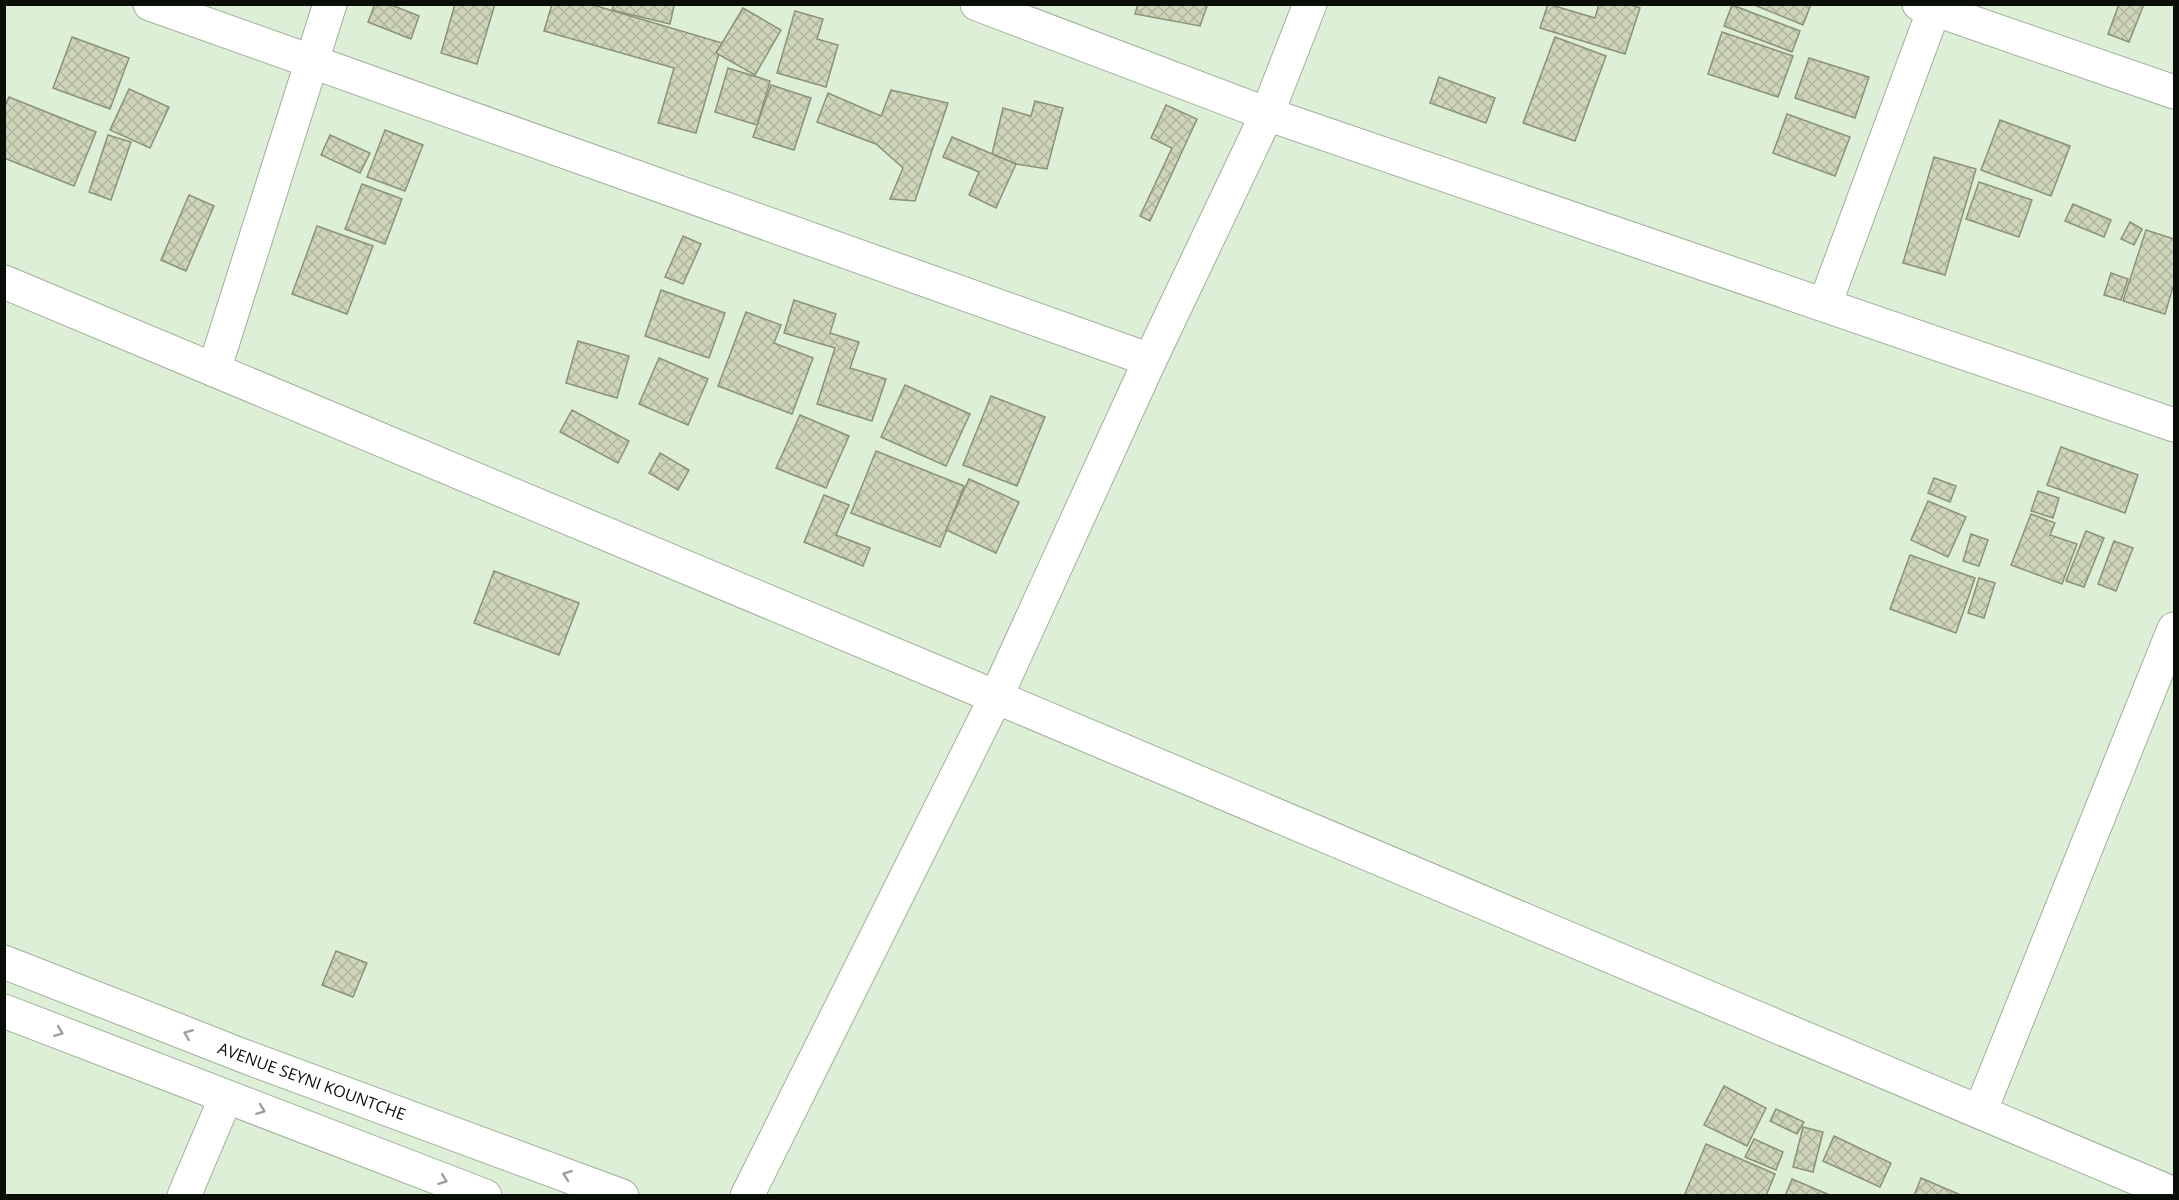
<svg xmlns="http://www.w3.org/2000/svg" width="2179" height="1200" font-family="'Open Sans',sans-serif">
  <defs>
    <pattern id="building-cross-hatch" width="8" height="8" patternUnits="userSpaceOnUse" patternTransform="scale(1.5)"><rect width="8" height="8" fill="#cfd5b9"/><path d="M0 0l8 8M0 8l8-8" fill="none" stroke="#b0b69e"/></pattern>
  </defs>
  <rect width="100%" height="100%" fill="#ddf0d7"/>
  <g fill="url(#building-cross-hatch)" stroke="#8c9278" stroke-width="1.5">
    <path d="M375,4H389L419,16L411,39L368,22Z"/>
    <path d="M455,4H495L477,64L441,53Z"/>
    <path d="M552,4H590L722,43L696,133L658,123L674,68L544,31Z"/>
    <path d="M614,4H668L674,6L670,24L612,10Z"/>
    <path d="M1138,4H1204L1207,6L1200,26L1135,14Z"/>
    <path d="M1548,4L1595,18L1599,4H1628L1640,8L1625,54L1540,28Z"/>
    <path d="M1752,4H1811L1803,25Z"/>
    <path d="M2119,4H2144L2129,42L2108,34Z"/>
    <path d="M1732,5L1800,31L1792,52L1724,26Z"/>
    <path d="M743,8L781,30L755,75L716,53Z"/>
    <path d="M795,11L823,19L817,39L838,45L826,87L777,73Z"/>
    <path d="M1722,32L1793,56L1778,97L1708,74Z"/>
    <path d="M72,37L129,58L110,109L53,88Z"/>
    <path d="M1555,37L1606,56L1575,141L1523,123Z"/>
    <path d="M1809,58L1869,77L1855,118L1795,98Z"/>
    <path d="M728,68L770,81L757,125L715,112Z"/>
    <path d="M1439,77L1495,98L1486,123L1430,103Z"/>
    <path d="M771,85L811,98L794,150L753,137Z"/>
    <path d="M129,89L169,107L150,148L110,130Z"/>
    <path d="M891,90L948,103L915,201L890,199L903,168L876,144L817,122L828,93L881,116Z"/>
    <path d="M9,97L96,132L74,186L4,158V108Z"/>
    <path d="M1035,101L1063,108L1047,169L1016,164L992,154L1003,108L1031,116Z"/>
    <path d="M1166,105L1197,119L1150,221L1140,216L1172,148L1151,138Z"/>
    <path d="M1787,114L1850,137L1835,176L1773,153Z"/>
    <path d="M2000,120L2070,146L2051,196L1981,170Z"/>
    <path d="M385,130L423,145L405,191L367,177Z"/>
    <path d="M108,135L131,142L111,200L89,192Z"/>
    <path d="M330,135L370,153L360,173L321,155Z"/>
    <path d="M952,137L1016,164L996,208L969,195L979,172L943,157Z"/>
    <path d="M1934,157L1976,169L1945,275L1903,263Z"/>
    <path d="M1979,182L2032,200L2019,237L1966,219Z"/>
    <path d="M362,184L402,199L385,244L345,229Z"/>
    <path d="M189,195L214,206L186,271L161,260Z"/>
    <path d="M2073,204L2111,220L2104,237L2065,221Z"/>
    <path d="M2130,222L2142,229L2134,245L2121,239Z"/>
    <path d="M317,226L373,246L347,314L292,294Z"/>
    <path d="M2146,230L2174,239V284L2165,314L2123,301Z"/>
    <path d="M683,236L701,244L683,284L665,277Z"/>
    <path d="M2111,273L2128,279L2121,300L2104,295Z"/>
    <path d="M661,290L725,313L709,358L645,336Z"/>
    <path d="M794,300L836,314L830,333L859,342L850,368L886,379L872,421L817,404L835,348L784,333Z"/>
    <path d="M746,312L781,325L774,343L813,358L792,414L718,386Z"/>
    <path d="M578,341L629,356L617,398L566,383Z"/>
    <path d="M659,358L708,379L688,425L639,404Z"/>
    <path d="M905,385L970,414L946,466L881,437Z"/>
    <path d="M991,396L1045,417L1017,486L963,465Z"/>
    <path d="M572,410L629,441L618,463L560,432Z"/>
    <path d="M800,415L849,436L826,488L776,468Z"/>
    <path d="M2061,447L2138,475L2125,513L2047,485Z"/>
    <path d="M876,451L964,486L940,547L851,513Z"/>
    <path d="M660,453L689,470L678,490L649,473Z"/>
    <path d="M1934,478L1956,486L1950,502L1928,493Z"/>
    <path d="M969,479L1019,502L996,553L946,530Z"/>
    <path d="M2038,491L2059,498L2053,518L2031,511Z"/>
    <path d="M824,495L849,505L836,535L870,548L863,566L804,542Z"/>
    <path d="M1928,501L1966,517L1948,557L1911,540Z"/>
    <path d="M2031,514L2055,523L2050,535L2077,544L2062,584L2011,565Z"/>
    <path d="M2086,531L2104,538L2084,587L2066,581Z"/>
    <path d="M1971,534L1988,540L1979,566L1963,561Z"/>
    <path d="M2114,541L2133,548L2116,591L2098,584Z"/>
    <path d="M1910,555L1975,578L1956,633L1890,609Z"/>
    <path d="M494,571L579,603L559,655L474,623Z"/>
    <path d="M1979,578L1995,583L1984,618L1968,613Z"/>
    <path d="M336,951L367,963L353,997L322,985Z"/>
    <path d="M1724,1086L1766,1108L1747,1146L1704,1125Z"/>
    <path d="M1776,1109L1804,1122L1797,1134L1770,1121Z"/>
    <path d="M1803,1127L1823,1132L1813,1172L1793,1167Z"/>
    <path d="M1834,1136L1891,1163L1880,1187L1823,1161Z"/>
    <path d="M1754,1139L1783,1152L1776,1170L1745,1157Z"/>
    <path d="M1706,1144L1775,1174L1766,1196H1684Z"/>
    <path d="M1921,1178L1963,1196H1914Z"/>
    <path d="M1792,1179L1832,1196H1785Z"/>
  </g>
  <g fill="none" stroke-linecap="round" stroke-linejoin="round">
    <defs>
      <g id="street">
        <path d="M150,4L1150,360"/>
        <path d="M977,4L1267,114L2174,425"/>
        <path d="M1919,4L2174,92"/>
        <path d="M4,282L996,697L2174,1194"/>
        <path d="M1825,304L1936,4"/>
        <path d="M214,370L330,4"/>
        <path d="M1980,1112L2174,629"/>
        <path d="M184,1196L226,1097"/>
        <path d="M747,1196L996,697L1150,360L1267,114L1310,4"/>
      </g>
      <g id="highway">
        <path d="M4,962L241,1055L622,1196"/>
        <path d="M4,1011L485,1196"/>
      </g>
    </defs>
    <use href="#street" stroke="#9fb099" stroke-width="35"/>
    <use href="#highway" stroke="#9fb099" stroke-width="35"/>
    <use href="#street" stroke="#fff" stroke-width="33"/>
    <use href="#highway" stroke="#fff" stroke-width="33"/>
  </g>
  <defs><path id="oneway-chevron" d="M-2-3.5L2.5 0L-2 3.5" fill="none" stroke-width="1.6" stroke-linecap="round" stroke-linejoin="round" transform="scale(1.5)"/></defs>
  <g stroke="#9d9f9c">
    <use href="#oneway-chevron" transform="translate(59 1032) rotate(21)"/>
    <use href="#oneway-chevron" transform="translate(188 1034) rotate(-158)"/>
    <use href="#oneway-chevron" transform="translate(261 1110) rotate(21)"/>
    <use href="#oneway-chevron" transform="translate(567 1175) rotate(-160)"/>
    <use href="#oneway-chevron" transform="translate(443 1180) rotate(21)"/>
  </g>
  <g text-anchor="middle" stroke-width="4.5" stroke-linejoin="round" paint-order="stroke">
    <g font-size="16" fill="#090f07" stroke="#fff">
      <text transform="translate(312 1081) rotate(20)" y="6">AVENUE SEYNI KOUNTCHE</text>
    </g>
  </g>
  <rect width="2179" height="1200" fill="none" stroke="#090f07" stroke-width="12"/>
</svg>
